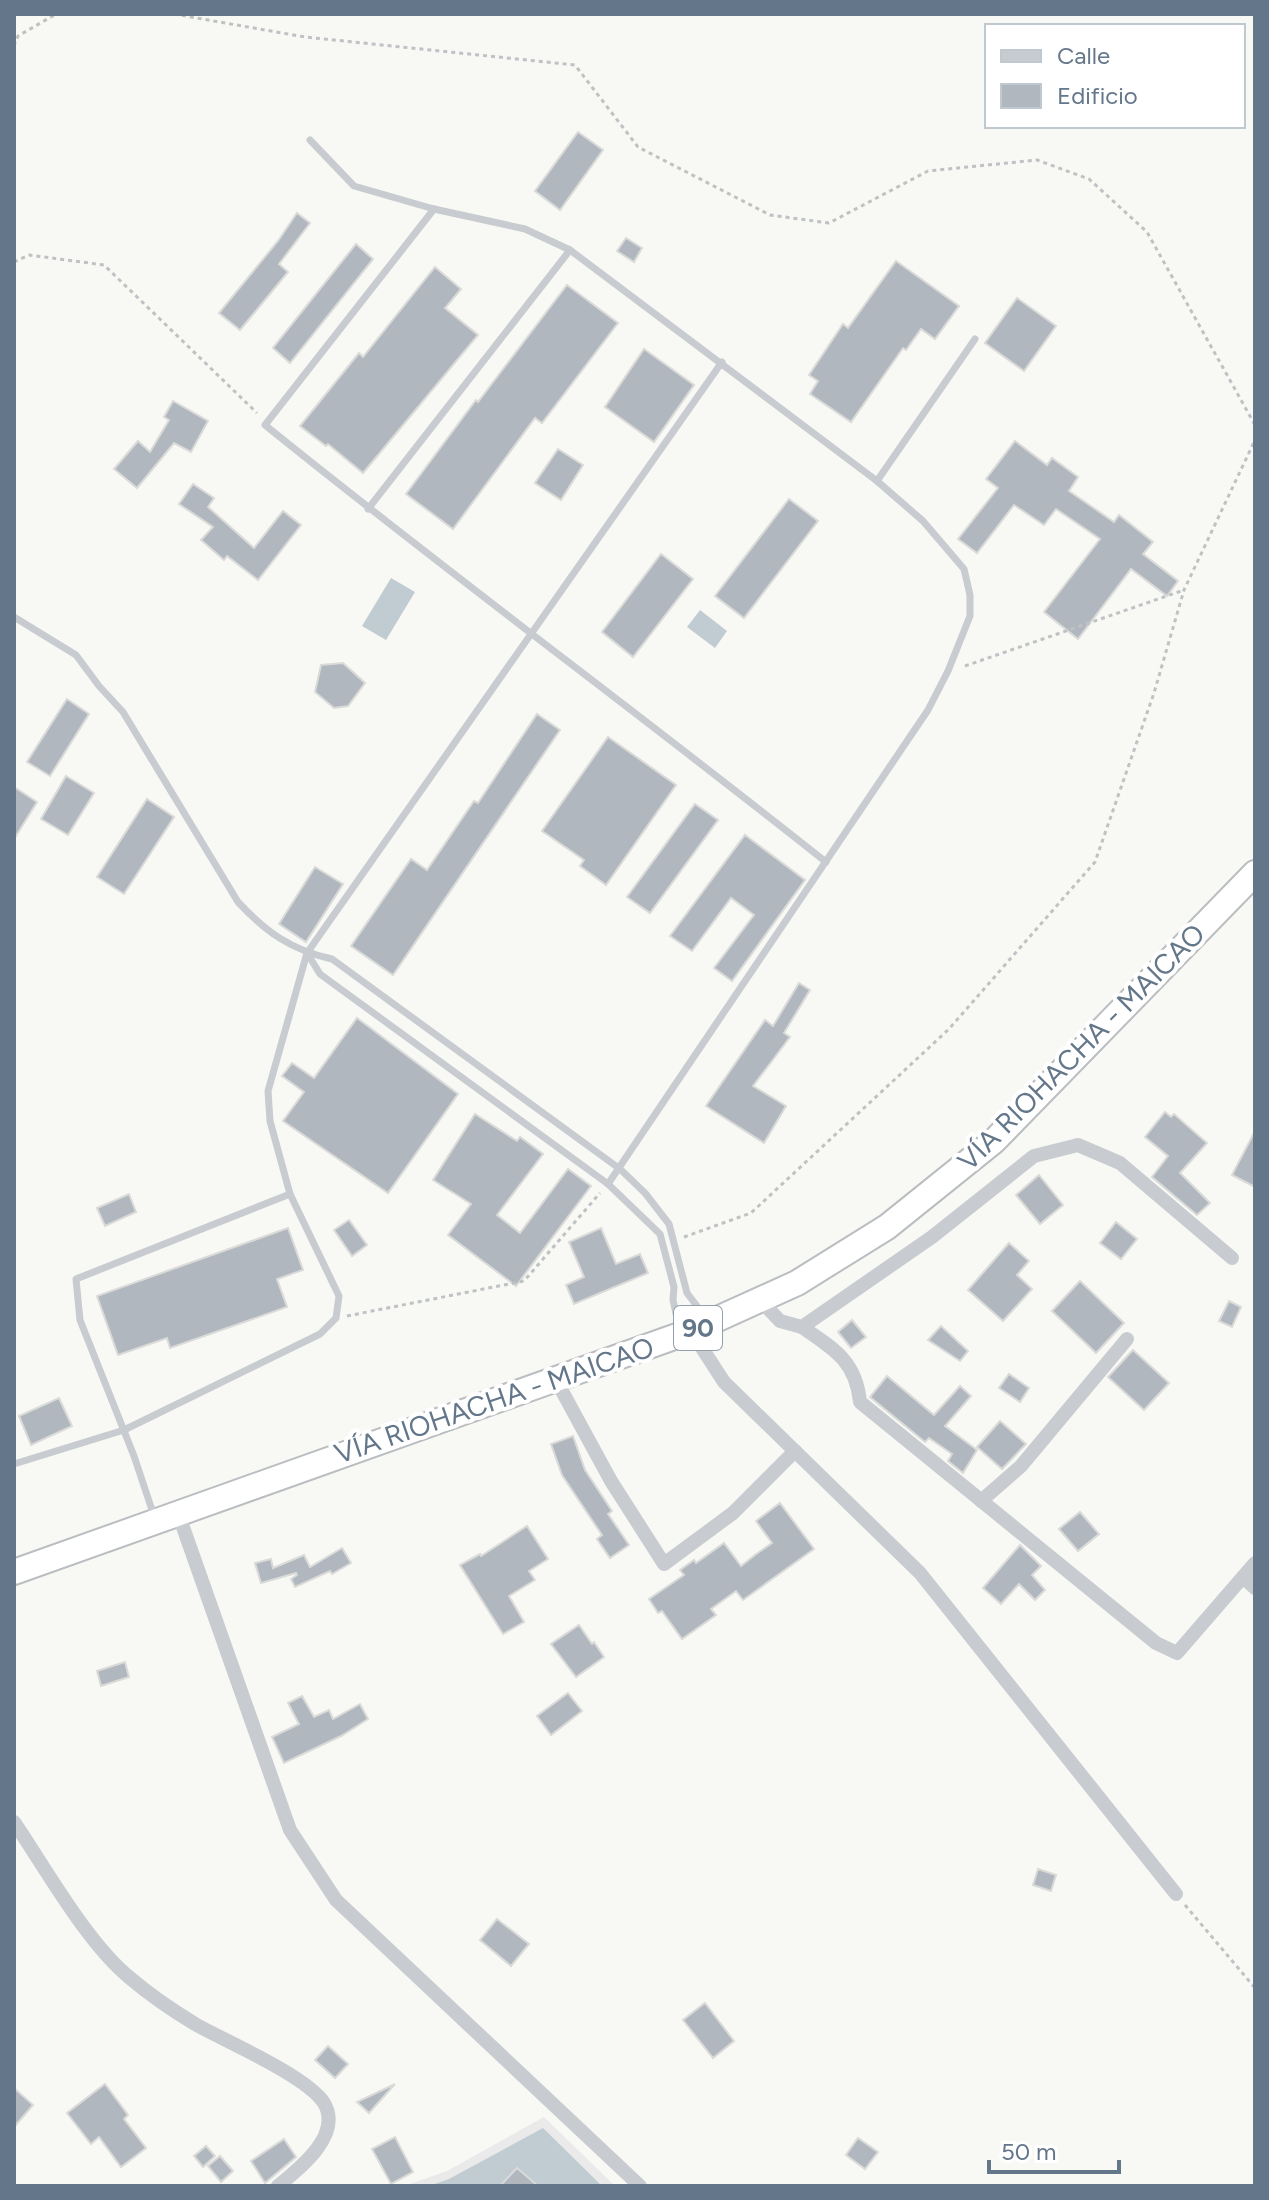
<svg xmlns="http://www.w3.org/2000/svg" width="1269" height="2200" font-family="Figtree,sans-serif">
  <rect width="100%" height="100%" fill="#f8f9f5"/>
  <path fill="#e9eae9" d="M544,2117L615,2186H404L447,2171Z"/>
  <g fill="#c1ccd2">
    <path d="M391,578L415,592L386,640L362,626Z"/>
    <path d="M700,610L727,631L715,648L687,627Z"/>
    <path d="M543,2128L602,2186H429L449,2179Z"/>
  </g>
  <g fill="#b0b7bf" stroke="#dadad8" stroke-width="2">
    <path d="M578,132L603,150L560,210L535,191Z"/>
    <path d="M297,213L310,223L279,264L288,272L240,330L219,313L278,241Z"/>
    <path d="M626,238L642,248L634,262L617,251Z"/>
    <path d="M356,244L373,259L290,363L273,348Z"/>
    <path d="M896,261L959,306L935,339L921,329L906,350L903,348L851,422L810,394L818,381L809,375L843,324L848,328Z"/>
    <path d="M435,267L461,289L445,308L478,335L363,473L328,444L326,446L300,426L359,353L363,357Z"/>
    <path d="M567,285L618,323L542,423L535,418L453,529L406,494L476,400L478,402Z"/>
    <path d="M1017,298L1056,326L1024,371L985,343Z"/>
    <path d="M644,349L694,385L654,442L605,407Z"/>
    <path d="M173,401L208,421L191,452L174,443L137,488L114,469L138,441L150,452L169,420L164,417Z"/>
    <path d="M1015,441L1047,465L1052,458L1078,477L1069,491L1114,522L1119,515L1153,542L1143,554L1178,581L1167,596L1131,569L1078,639L1044,612L1100,539L1056,509L1044,525L1014,505L977,553L958,539L998,488L986,479Z"/>
    <path d="M558,449L583,465L561,500L535,483Z"/>
    <path d="M193,484L214,498L208,507L254,548L283,511L301,525L258,580L227,556L224,560L201,540L213,527L179,504Z"/>
    <path d="M789,499L818,521L744,618L715,596Z"/>
    <path d="M661,554L693,579L633,657L602,632Z"/>
    <path d="M343,663L365,683L348,706L334,708L315,692L321,665Z"/>
    <path d="M67,699L89,714L50,776L27,762Z"/>
    <path d="M537,714L560,730L393,975L351,946L411,859L427,870L474,801L478,803Z"/>
    <path d="M608,737L676,785L606,885L580,866L584,860L542,831Z"/>
    <path d="M66,776L94,793L68,835L41,819Z"/>
    <path d="M14,787L37,802L14,839Z"/>
    <path d="M147,799L174,817L124,894L97,877Z"/>
    <path d="M695,804L718,820L650,913L627,897Z"/>
    <path d="M745,835L805,880L732,981L714,968L754,915L731,898L692,951L670,936Z"/>
    <path d="M315,867L343,884L306,942L279,924Z"/>
    <path d="M799,983L810,990L784,1033L790,1037L753,1086L786,1106L764,1143L706,1106L765,1020L773,1026Z"/>
    <path d="M357,1018L458,1094L388,1193L283,1121L304,1092L282,1076L292,1063L314,1078Z"/>
    <path d="M1165,1112L1171,1117L1174,1114L1207,1143L1180,1173L1210,1203L1197,1215L1152,1177L1168,1156L1145,1137Z"/>
    <path d="M475,1114L517,1141L520,1137L543,1154L497,1215L520,1233L568,1169L591,1186L516,1286L448,1235L471,1204L433,1180Z"/>
    <path d="M1255,1131V1187L1232,1175Z"/>
    <path d="M1039,1175L1063,1205L1040,1224L1016,1195Z"/>
    <path d="M129,1194L136,1212L105,1226L97,1208Z"/>
    <path d="M349,1220L367,1245L352,1256L334,1230Z"/>
    <path d="M1116,1222L1137,1239L1121,1259L1100,1243Z"/>
    <path d="M288,1228L303,1270L277,1279L287,1307L170,1348L167,1338L118,1355L97,1296Z"/>
    <path d="M601,1228L616,1264L640,1254L648,1273L574,1304L566,1285L584,1277L569,1242Z"/>
    <path d="M1009,1243L1029,1261L1017,1275L1032,1289L1003,1321L968,1290Z"/>
    <path d="M1080,1281L1124,1323L1096,1353L1052,1311Z"/>
    <path d="M1229,1301L1241,1307L1232,1327L1219,1321Z"/>
    <path d="M852,1320L866,1337L851,1348L838,1332Z"/>
    <path d="M941,1326L968,1351L960,1361L928,1340Z"/>
    <path d="M1133,1350L1169,1383L1144,1410L1108,1377Z"/>
    <path d="M1009,1374L1029,1388L1020,1402L999,1388Z"/>
    <path d="M887,1376L934,1415L960,1386L971,1396L945,1426L977,1450L963,1473L948,1461L952,1454L929,1438L925,1442L870,1397Z"/>
    <path d="M59,1398L72,1426L31,1445L19,1416Z"/>
    <path d="M1000,1421L1026,1444L1002,1469L977,1447Z"/>
    <path d="M573,1436L585,1470L612,1511L608,1514L629,1545L610,1558L597,1539L602,1535L562,1475L551,1444Z"/>
    <path d="M780,1503L814,1549L743,1600L736,1591L711,1609L716,1615L682,1639L662,1611L658,1613L649,1599L684,1575L680,1570L694,1560L696,1563L724,1543L741,1566L755,1555L772,1543L756,1521Z"/>
    <path d="M1080,1512L1099,1534L1078,1551L1059,1529Z"/>
    <path d="M527,1526L548,1559L529,1571L535,1580L509,1596L524,1622L503,1634L460,1565L480,1554L481,1556Z"/>
    <path d="M1020,1545L1041,1566L1032,1575L1045,1590L1035,1600L1019,1584L1001,1604L983,1588Z"/>
    <path d="M342,1548L351,1563L332,1574L330,1571L295,1587L291,1579L297,1575L296,1573L261,1583L255,1563L271,1559L273,1568L304,1555L310,1567Z"/>
    <path d="M579,1625L592,1644L594,1642L604,1657L576,1677L551,1644Z"/>
    <path d="M125,1662L129,1677L101,1686L97,1671Z"/>
    <path d="M568,1693L582,1711L551,1735L537,1716Z"/>
    <path d="M302,1696L314,1717L329,1710L333,1719L360,1704L368,1719L341,1736L284,1763L272,1737L299,1724L288,1703Z"/>
    <path d="M1038,1869L1056,1875L1051,1891L1033,1885Z"/>
    <path d="M497,1919L529,1944L511,1966L480,1940Z"/>
    <path d="M705,2003L734,2041L713,2058L683,2020Z"/>
    <path d="M328,2046L348,2064L335,2078L315,2060Z"/>
    <path d="M105,2084L128,2115L124,2119L146,2148L121,2167L99,2137L91,2144L67,2113Z"/>
    <path d="M395,2084L369,2113L357,2102Z"/>
    <path d="M14,2088L33,2105L14,2127Z"/>
    <path d="M395,2137L413,2172L391,2184L372,2149Z"/>
    <path d="M858,2138L878,2152L865,2169L846,2155Z"/>
    <path d="M284,2139L296,2157L265,2183L251,2161Z"/>
    <path d="M206,2146L215,2156L203,2167L194,2156Z"/>
    <path d="M220,2156L233,2171L221,2182L208,2166Z"/>
    <path d="M517,2168L538,2186H500Z"/>
  </g>
  <g fill="none" stroke-linecap="round" stroke-linejoin="round">
    <defs>
      <path id="trunk" d="M14,1572L691,1331L797,1283L887,1227L994,1141L1255,873"/>
    </defs>
    <use href="#trunk" stroke="#babec1" stroke-width="28"/>
    <g stroke="#bfc2c4" stroke-width="3" stroke-dasharray="4 4" stroke-linecap="butt">
      <path d="M174,14L305,37L575,65L638,147L770,215L829,223L928,171L1037,160L1089,179L1147,232L1255,425"/>
      <path d="M14,46L18,36L56,14"/>
      <path d="M14,262L29,255L104,265L257,413"/>
      <path d="M965,666L1184,590"/>
      <path d="M684,1237L751,1213L949,1029L1095,862L1154,693L1184,590L1255,440"/>
      <path d="M347,1316L524,1281L600,1193"/>
      <path d="M1185,1905L1255,1988"/>
    </g>
    <g stroke="#c8ccd0" stroke-width="7">
      <path d="M310,140L354,186L434,209L525,229L570,250L877,481L923,521L964,569L970,595V616L948,671L928,710L608,1184"/>
      <path d="M434,209L265,425C449,574 640,714 826,862"/>
      <path d="M877,481L975,339"/>
      <path d="M368,509L570,250"/>
      <path d="M14,617L76,655L99,686L123,712L238,902C266,932 291,950 332,959L620,1169L645,1193L669,1224L687,1293L706,1318"/>
      <path d="M307,953L320,974L608,1184L660,1234L674,1287L673,1300L680,1332"/>
      <path d="M14,1464L124,1430L320,1334L336,1318L339,1296L290,1194L270,1121L268,1091L307,953L722,362"/>
      <path d="M155,1519L134,1456L80,1320L76,1279L290,1194"/>
    </g>
    <g stroke="#c8ccd0" stroke-width="14">
      <path d="M761,1301L780,1321L802,1327L932,1237L1034,1156L1078,1145L1120,1163L1232,1258"/>
      <path d="M802,1327C834,1349 856,1361 860,1402L1156,1643L1177,1653L1255,1563"/>
      <path d="M691,1331L724,1382L920,1573L1176,1894"/>
      <path d="M556,1380L611,1481L664,1564L733,1513L795,1451"/>
      <path d="M981,1501L1021,1466L1127,1339"/>
      <path d="M178,1513L290,1830L336,1900L640,2186"/>
      <path d="M1243,1577L1255,1588"/>
      <path d="M14,1822C46,1869 87,1943 130,1978C150,1995 172,2010 195,2024C225,2041 307,2076 324,2103C343,2135 299,2169 278,2186"/>
    </g>
    <use href="#trunk" stroke="#fff" stroke-width="24"/>
  </g>
  <g text-anchor="middle" stroke-width="8" stroke-linejoin="round" paint-order="stroke">
    <rect fill="#fff" stroke="#92a0ad" stroke-width="2" x="674" y="1306" width="48" height="44" rx="6"/>
    <g font-size="26" font-weight="bold" fill="#64778a">
      <text x="698" y="1337">90</text>
    </g>
    <g font-size="28" fill="#64778a" stroke="#fff">
      <text transform="translate(1081 1047) rotate(-45)" y="10">VÍA RIOHACHA - MAICAO</text>
      <text transform="translate(494 1400) rotate(-19)" y="10">VÍA RIOHACHA - MAICAO</text>
    </g>
  </g>
  <rect width="1269" height="2200" fill="none" stroke="#64778a" stroke-width="32"/>
  <rect x="985" y="24" width="260" height="104" fill="#ffffff" stroke="#c1c9d0" stroke-width="2"/>
  <rect x="1001" y="50" width="40" height="12" fill="#c8ccd0" stroke="#c1c9d0" stroke-width="2"/>
  <text x="1057" y="64" font-size="24" fill="#64778a">Calle</text>
  <rect x="1001" y="84" width="40" height="24" fill="#b0b7bf" stroke="#c1c9d0" stroke-width="2"/>
  <text x="1057" y="104" font-size="24" fill="#64778a">Edificio</text>
  <path d="M989 2160v12h130v-12" fill="none" stroke="#64778a" stroke-width="4"/>
  <text x="1001" y="2160" font-size="24" fill="#64778a" stroke="#ffffff" stroke-width="6" paint-order="stroke">50 m</text>
</svg>
